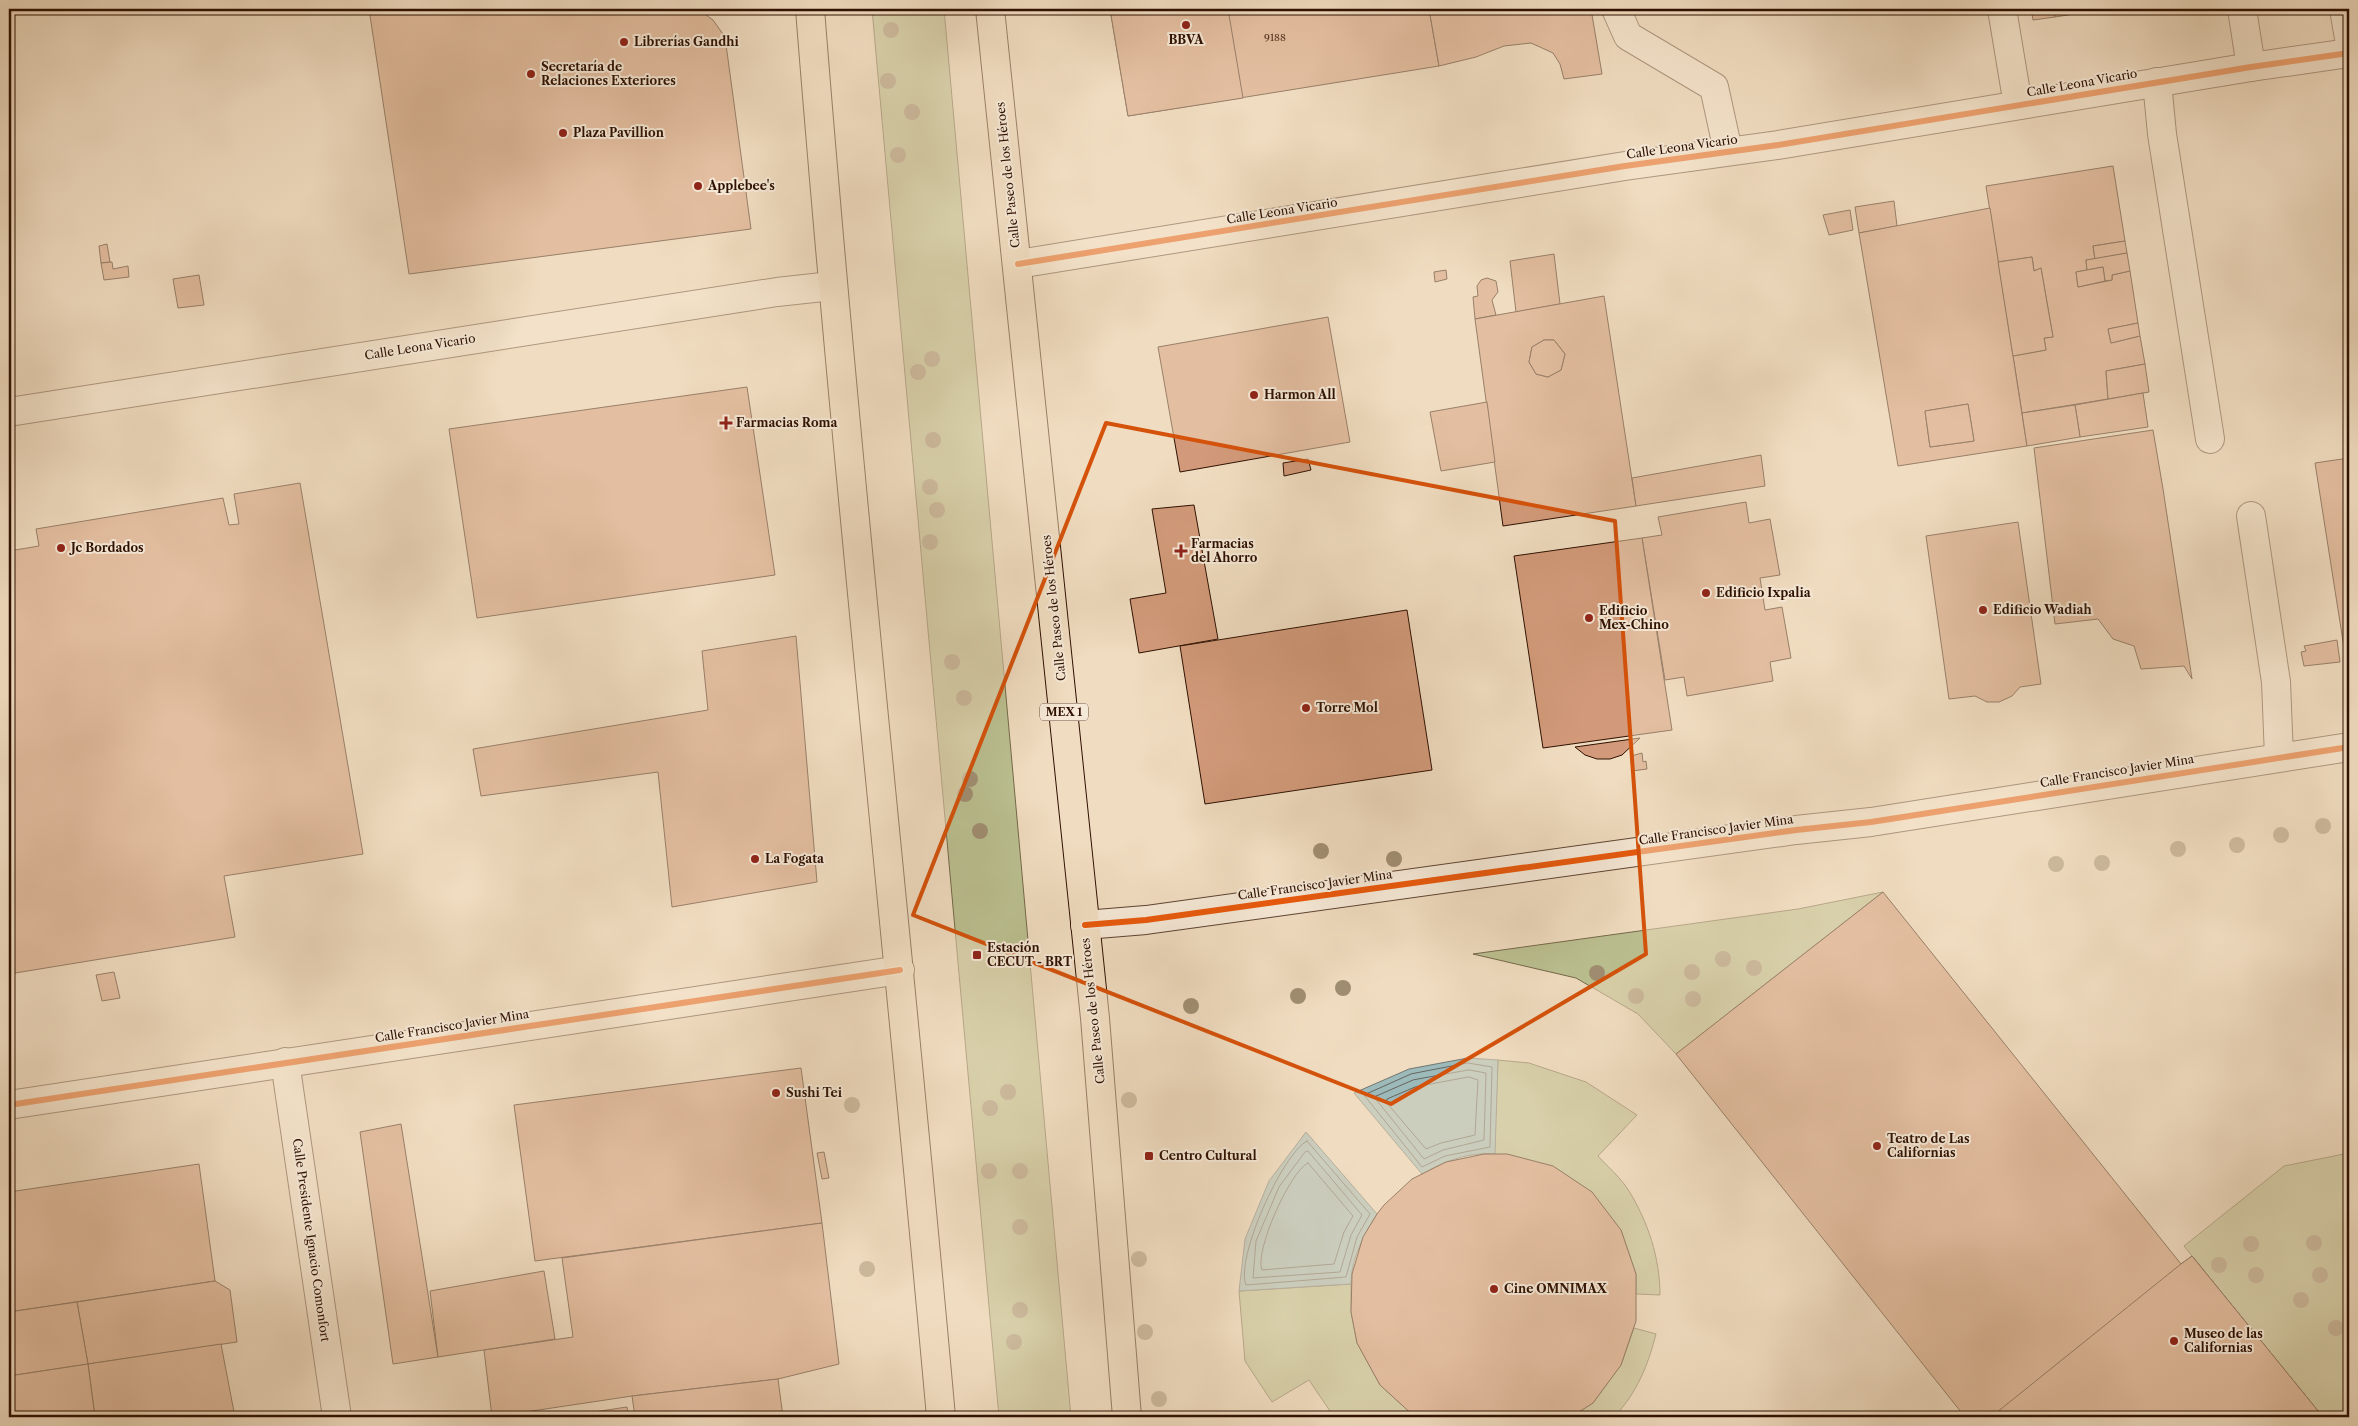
<svg xmlns="http://www.w3.org/2000/svg" width="2358" height="1426" font-family="'Libre Caslon Text',serif">
  <rect width="100%" height="100%" fill="#f0dcc0"/>
  <filter id="stains"><feTurbulence type="fractalNoise" baseFrequency=".004" numOctaves="4"/><feColorMatrix values="0 0 0 0 .2 0 0 0 0 .09 0 0 0 0 .02 0 0 0 .5 -.17"/></filter>
  <radialGradient id="worn" r=".72"><stop offset=".6" stop-color="#630" stop-opacity="0"/><stop offset="1" stop-color="#630" stop-opacity=".3"/></radialGradient>
  <g fill="#bbc091" stroke="#746849">
    <path d="M872,9H944L1071,1417H999Z"/>
    <path d="M1883,892L1676,1054L1638,1014L1576,978L1473,954L1798,909Z"/>
    <path d="M1498,1060L1529,1063L1586,1082L1637,1115L1598,1156C1608,1167 1621,1178 1629,1191C1648,1222 1660,1258 1660,1295L1636,1294V1274L1621,1230L1494,1154Z"/>
    <path d="M2349,1153V1417H2323L2184,1246L2284,1166Z"/>
    <path d="M1351,1284V1312L1357,1343L1380,1385L1415,1417H1334L1309,1380L1272,1402L1245,1361L1239,1291Z"/>
    <path d="M1634,1328L1656,1334C1648,1365 1637,1393 1614,1417H1571L1593,1403L1621,1365Z"/>
  </g>
  <g fill="#9dbaba" stroke="#717670">
    <path d="M1468,1058L1498,1060L1495,1154C1468,1152 1445,1161 1422,1174L1354,1093L1409,1069Z"/>
    <path d="M1306,1132L1377,1214C1364,1235 1351,1258 1351,1284L1239,1291L1245,1239L1269,1181Z"/>
  </g>
  <g fill="none" stroke-linecap="round" stroke-linejoin="round">
    <g stroke="#66655e" stroke-width="1">
      <path d="M1468,1063L1492,1067L1490,1147L1445,1156L1422,1167L1364,1095L1411,1074Z"/>
      <path d="M1469,1070L1486,1073L1484,1140L1443,1150L1424,1159L1374,1097L1413,1080Z"/>
      <path d="M1469,1077L1478,1080L1475,1135L1441,1143L1426,1149L1386,1102L1387,1099L1415,1087Z"/>
      <path d="M1307,1141L1370,1214L1357,1237L1346,1277L1246,1285C1235,1259 1282,1154 1307,1141Z"/>
      <path d="M1308,1151L1362,1215L1351,1235L1340,1272L1253,1278L1256,1241L1279,1187L1305,1152Z"/>
      <path d="M1308,1163L1353,1216L1344,1232L1334,1264L1262,1270C1254,1252 1290,1171 1308,1163Z"/>
    </g>
  </g>
  <g fill="#d29a7a" stroke="#2e1001" fill-rule="evenodd">
    <path d="M369,9H698L713,20L725,37L751,229L409,274Z"/>
    <path d="M1110,9H1429L1439,66L1128,116Z"/>
    <path d="M1110,9H1228L1243,98L1128,116Z"/>
    <path d="M1429,9H1591L1602,74L1564,79L1560,64L1553,53L1531,43L1504,46L1476,57L1439,66Z"/>
    <path d="M2031,9H2054L2055,17L2033,20Z"/>
    <path d="M2054,9H2099V10L2055,17Z"/>
    <path d="M2113,166L2125,241L2093,246L2095,259L2086,260L2087,270L2076,272L2078,287L2112,280V275L2130,271L2138,323L2108,329L2111,343L2140,336L2145,364L2106,371L2108,399L2022,413L2013,356L2046,350L2044,338L2053,337L2041,268L2034,271L2032,257L1998,262L1986,186Z"/>
    <path d="M1894,201L1897,226L1859,233L1855,207Z"/>
    <path d="M1990,208L2027,446L1898,466L1859,233ZM1968,404L1974,441L1930,447L1925,411Z"/>
    <path d="M1850,210L1853,230L1829,235L1823,215Z"/>
    <path d="M2125,241L2127,253L2095,259L2093,246Z"/>
    <path d="M107,244L110,262L101,263L99,246Z"/>
    <path d="M2127,253L2130,271L2112,275V280L2105,281L2103,267L2087,270L2086,260Z"/>
    <path d="M1554,254L1560,304L1516,312L1510,261Z"/>
    <path d="M2032,257L2034,271L2041,268L2053,337L2044,338L2046,350L2013,356L1998,262Z"/>
    <path d="M112,262L113,269L128,266L129,277L104,280L101,263Z"/>
    <path d="M2103,267L2105,281L2078,287L2076,272Z"/>
    <path d="M1446,270L1447,279L1435,282L1434,272Z"/>
    <path d="M199,275L204,305L178,308L173,279Z"/>
    <path d="M1487,278L1496,281L1498,292L1492,300L1496,315L1475,319L1473,297L1478,296L1477,286L1481,280Z"/>
    <path d="M1604,296L1636,506L1503,526L1475,319ZM1544,340H1554L1565,354L1561,370L1548,377L1536,374L1529,362L1532,347Z"/>
    <path d="M1328,317L1350,442L1180,472L1158,347Z"/>
    <path d="M2138,323L2140,336L2111,343L2108,329Z"/>
    <path d="M1544,340H1554L1565,354L1561,370L1548,377L1536,374L1529,362L1532,347Z"/>
    <path d="M2145,364L2149,392L2108,399L2106,371Z"/>
    <path d="M747,387L775,575L477,618L449,429Z"/>
    <path d="M2143,393L2148,427L2080,437L2075,405Z"/>
    <path d="M1487,402L1495,462L1441,471L1430,412Z"/>
    <path d="M1968,404L1974,441L1930,447L1925,411Z"/>
    <path d="M2075,405L2080,437L2027,446L2022,413Z"/>
    <path d="M2153,430L2163,489L2192,679L2184,666L2141,669L2134,646L2113,639L2098,619L2055,624L2034,448Z"/>
    <path d="M1761,455L1765,486L1636,506L1632,478Z"/>
    <path d="M2349,458V653L2345,654L2315,463Z"/>
    <path d="M1308,459L1311,470L1284,476L1283,463Z"/>
    <path d="M300,483L363,854L224,876L235,937L9,974V551L39,546L36,529L223,498L229,525L239,524L234,494Z"/>
    <path d="M1746,502L1749,523L1770,519L1780,575L1760,578L1765,610L1782,607L1791,658L1770,662L1773,681L1687,696L1684,677L1665,680L1642,538L1662,535L1658,517Z"/>
    <path d="M1194,505L1218,639L1139,653L1130,599L1166,593L1152,509Z"/>
    <path d="M2018,522L2041,684L2020,687L2012,696L1999,702H1987L1975,696L1949,699L1926,536Z"/>
    <path d="M1642,538L1672,730L1543,748L1514,556Z"/>
    <path d="M1407,610L1432,770L1205,804L1180,646Z"/>
    <path d="M796,636L817,882L672,907L658,772L481,796L473,749L708,710L702,651Z"/>
    <path d="M2337,640L2340,662L2304,666L2301,652L2306,651L2304,646Z"/>
    <path d="M1640,738L1622,755L1610,759H1597L1585,755L1575,747Z"/>
    <path d="M1642,753L1643,762L1646,761L1647,769L1632,771L1631,756Z"/>
    <path d="M1883,892L2181,1264L2192,1256L2323,1417H1965L1676,1054Z"/>
    <path d="M114,972L120,998L102,1001L96,975Z"/>
    <path d="M801,1068L822,1223L535,1261L514,1105Z"/>
    <path d="M401,1124L438,1357L393,1364L360,1132Z"/>
    <path d="M824,1152L829,1178L822,1179L817,1153Z"/>
    <path d="M1484,1154H1507L1553,1166L1592,1192L1621,1230L1636,1274V1321L1621,1365L1593,1403L1571,1417H1415L1380,1385L1357,1343L1351,1312L1352,1274L1363,1237L1377,1214L1384,1205L1412,1179L1446,1162Z"/>
    <path d="M199,1164L215,1281L9,1312V1192Z"/>
    <path d="M822,1223L839,1364L778,1379L632,1396L492,1417L484,1350L573,1337L562,1258Z"/>
    <path d="M2192,1256L2323,1417H1991L2181,1264Z"/>
    <path d="M544,1271L555,1339L438,1357L430,1291Z"/>
    <path d="M215,1281L230,1290L237,1342L88,1364L77,1302Z"/>
    <path d="M77,1302L88,1364L9,1376V1312Z"/>
    <path d="M221,1344L234,1412L216,1417H95L88,1364Z"/>
    <path d="M88,1364L95,1417H9V1376Z"/>
    <path d="M778,1379L783,1417H635L632,1396Z"/>
    <path d="M627,1407L629,1417H560Z"/>
  </g>
  <g fill="none" stroke-linecap="round" stroke-linejoin="round">
    <defs>
      <g id="minor">
        <path d="M1616,9L1628,36L1714,87L1728,151"/>
        <path d="M2002,9L2018,105"/>
        <path d="M2242,9L2251,67"/>
        <path d="M2344,9L2349,38"/>
        <path d="M2157,82L2162,134L2210,439"/>
        <path d="M1018,264L1625,166L1778,145L2251,67L2349,53"/>
        <path d="M9,412L777,292L832,286"/>
        <path d="M2251,516L2276,682L2279,757"/>
        <path d="M1085,925L1146,920L1796,830L1871,822L2349,747"/>
        <path d="M285,1062L337,1417"/>
        <path d="M9,1105L900,970"/>
      </g>
      <g id="major">
        <path d="M810,9C847,479 899,948 941,1417"/>
        <path d="M990,9L1095,1018L1127,1417"/>
      </g>
    </defs>
    <use href="#minor" stroke="#5e4331" stroke-width="30"/>
    <use href="#major" stroke="#2e1001" stroke-width="30"/>
    <use href="#minor" stroke="#f5e8d6" stroke-width="28"/>
    <use href="#major" stroke="#f0dcc0" stroke-width="28"/>
    <defs>
      <g id="cycleway">
        <path d="M1018,264L1625,166L1778,145L2251,67L2349,53"/>
        <path d="M1085,925L1146,920L1796,830L1871,822L2349,747"/>
        <path d="M9,1105L900,970"/>
      </g>
    </defs>
    <use href="#cycleway" stroke="#f5e8d6" stroke-width="9"/>
    <use href="#cycleway" stroke="#e8590c" stroke-width="6"/>
  </g>
  <g fill="#a08e72">
    <circle cx="891" cy="30" r="8"/>
    <circle cx="888" cy="81" r="8"/>
    <circle cx="912" cy="112" r="8"/>
    <circle cx="898" cy="155" r="8"/>
    <circle cx="932" cy="359" r="8"/>
    <circle cx="918" cy="372" r="8"/>
    <circle cx="933" cy="440" r="8"/>
    <circle cx="930" cy="487" r="8"/>
    <circle cx="937" cy="510" r="8"/>
    <circle cx="930" cy="542" r="8"/>
    <circle cx="952" cy="662" r="8"/>
    <circle cx="964" cy="698" r="8"/>
    <circle cx="970" cy="779" r="8"/>
    <circle cx="965" cy="794" r="8"/>
    <circle cx="2323" cy="826" r="8"/>
    <circle cx="980" cy="831" r="8"/>
    <circle cx="2281" cy="835" r="8"/>
    <circle cx="2237" cy="845" r="8"/>
    <circle cx="2178" cy="849" r="8"/>
    <circle cx="1321" cy="851" r="8"/>
    <circle cx="1394" cy="859" r="8"/>
    <circle cx="2102" cy="863" r="8"/>
    <circle cx="2056" cy="864" r="8"/>
    <circle cx="1723" cy="959" r="8"/>
    <circle cx="1754" cy="968" r="8"/>
    <circle cx="1692" cy="972" r="8"/>
    <circle cx="1597" cy="973" r="8"/>
    <circle cx="1343" cy="988" r="8"/>
    <circle cx="1298" cy="996" r="8"/>
    <circle cx="1636" cy="996" r="8"/>
    <circle cx="1693" cy="999" r="8"/>
    <circle cx="1191" cy="1006" r="8"/>
    <circle cx="1008" cy="1092" r="8"/>
    <circle cx="1129" cy="1100" r="8"/>
    <circle cx="852" cy="1105" r="8"/>
    <circle cx="990" cy="1108" r="8"/>
    <circle cx="989" cy="1171" r="8"/>
    <circle cx="1020" cy="1171" r="8"/>
    <circle cx="1020" cy="1227" r="8"/>
    <circle cx="2314" cy="1243" r="8"/>
    <circle cx="2251" cy="1244" r="8"/>
    <circle cx="1139" cy="1259" r="8"/>
    <circle cx="2219" cy="1265" r="8"/>
    <circle cx="867" cy="1269" r="8"/>
    <circle cx="2256" cy="1275" r="8"/>
    <circle cx="2320" cy="1275" r="8"/>
    <circle cx="2301" cy="1300" r="8"/>
    <circle cx="1020" cy="1310" r="8"/>
    <circle cx="2336" cy="1328" r="8"/>
    <circle cx="1145" cy="1332" r="8"/>
    <circle cx="1014" cy="1342" r="8"/>
    <circle cx="1159" cy="1399" r="8"/>
  </g>
  <path d="M0 0H2358V1426H0ZM1106,423L1615,521L1646,954L1391,1104L913,915Z" fill="#f0dcc0" fill-opacity=".55" fill-rule="evenodd"/>
  <path fill="none" stroke="#d5520b" stroke-width="4" stroke-linejoin="round" d="M1106,423L1615,521L1646,954L1391,1104L913,915Z"/>
  <g fill="#8f2418" stroke="#f5e8d6" stroke-width="2">
    <circle cx="1186" cy="25" r="5"/>
    <circle cx="624" cy="42" r="5"/>
    <circle cx="531" cy="74" r="5"/>
    <circle cx="563" cy="133" r="5"/>
    <circle cx="698" cy="186" r="5"/>
    <circle cx="1254" cy="395" r="5"/>
    <path d="M723.5 415.5h5v5h5v5h-5v5h-5v-5h-5v-5h5z"/>
    <circle cx="61" cy="548" r="5"/>
    <path d="M1178.5 543.5h5v5h5v5h-5v5h-5v-5h-5v-5h5z"/>
    <circle cx="1706" cy="593" r="5"/>
    <circle cx="1983" cy="610" r="5"/>
    <circle cx="1589" cy="618" r="5"/>
    <circle cx="1306" cy="708" r="5"/>
    <circle cx="755" cy="859" r="5"/>
    <rect x="972" y="950" width="10" height="10" rx="2.5"/>
    <circle cx="776" cy="1093" r="5"/>
    <circle cx="1877" cy="1146" r="5"/>
    <rect x="1144" y="1151" width="10" height="10" rx="2.5"/>
    <circle cx="1494" cy="1289" r="5"/>
    <circle cx="2174" cy="1341" r="5"/>
  </g>
  <g text-anchor="middle" stroke-width="4" stroke-linejoin="round" paint-order="stroke">
    <g font-size="10" fill="#57321f">
      <text x="1275" y="41">9188</text>
    </g>
    <rect fill="#f5e8d6" stroke="#6a5141" stroke-width="1" x="1040" y="703.5" width="48" height="17" rx="4"/>
    <g font-size="11" font-weight="bold" fill="#2e1001">
      <text x="1064" y="716">MEX 1</text>
    </g>
    <g font-size="12" font-weight="bold" fill="#2e1001" stroke="#f5e8d6" text-anchor="start">
      <text x="1186" y="44" text-anchor="middle">BBVA</text>
      <text x="634" y="46">Librerías Gandhi</text>
      <text x="541" y="71">Secretaría de<tspan x="541" dy="14">Relaciones Exteriores</tspan></text>
      <text x="573" y="137">Plaza Pavillion</text>
      <text x="708" y="190">Applebee's</text>
      <text x="1264" y="399">Harmon All</text>
      <text x="736" y="427">Farmacias Roma</text>
      <text x="1191" y="548">Farmacias<tspan x="1191" dy="14">del Ahorro</tspan></text>
      <text x="71" y="552">Jc Bordados</text>
      <text x="1716" y="597">Edificio Ixpalia</text>
      <text x="1993" y="614">Edificio Wadiah</text>
      <text x="1599" y="615">Edificio<tspan x="1599" dy="14">Mex-Chino</tspan></text>
      <text x="1316" y="712">Torre Mol</text>
      <text x="765" y="863">La Fogata</text>
      <text x="987" y="952">Estación<tspan x="987" dy="14">CECUT - BRT</tspan></text>
      <text x="786" y="1097">Sushi Tei</text>
      <text x="1887" y="1143">Teatro de Las<tspan x="1887" dy="14">Californias</tspan></text>
      <text x="1159" y="1160">Centro Cultural</text>
      <text x="1504" y="1293">Cine OMNIMAX</text>
      <text x="2184" y="1338">Museo de las<tspan x="2184" dy="14">Californias</tspan></text>
    </g>
    <g font-size="12" fill="#2e1001" stroke="#f5e8d6">
      <text transform="translate(2082 83) rotate(-10)" y="4">Calle Leona Vicario</text>
      <text transform="translate(1682 147) rotate(-8)" y="4">Calle Leona Vicario</text>
      <text transform="translate(1008 175) rotate(-96)" y="4">Calle Paseo de los Héroes</text>
      <text transform="translate(1282 211) rotate(-9)" y="4">Calle Leona Vicario</text>
      <text transform="translate(420 347) rotate(-9)" y="4">Calle Leona Vicario</text>
      <text transform="translate(1054 608) rotate(-96)" y="4">Calle Paseo de los Héroes</text>
      <text transform="translate(2117 771) rotate(-9)" y="4">Calle Francisco Javier Mina</text>
      <text transform="translate(1716 830) rotate(-8)" y="4">Calle Francisco Javier Mina</text>
      <text transform="translate(1315 885) rotate(-8)" y="4">Calle Francisco Javier Mina</text>
      <text transform="translate(1093 1011) rotate(-96)" y="4">Calle Paseo de los Héroes</text>
      <text transform="translate(452 1026) rotate(-9)" y="4">Calle Francisco Javier Mina</text>
      <text transform="translate(311 1240) rotate(82)" y="4">Calle Presidente Ignacio Comonfort</text>
    </g>
  </g>
  <rect width="2358" height="1426" fill="none" stroke="#f0dcc0" stroke-width="30"/>
  <rect x="10" y="10" width="2338" height="1406" fill="none" stroke="#2e1001" stroke-width="2.5"/>
  <rect x="15" y="15" width="2328" height="1396" fill="none" stroke="#2e1001"/>
  <rect width="100%" height="100%" filter="url(#stains)"/>
  <rect width="100%" height="100%" fill="url(#worn)"/>
</svg>
